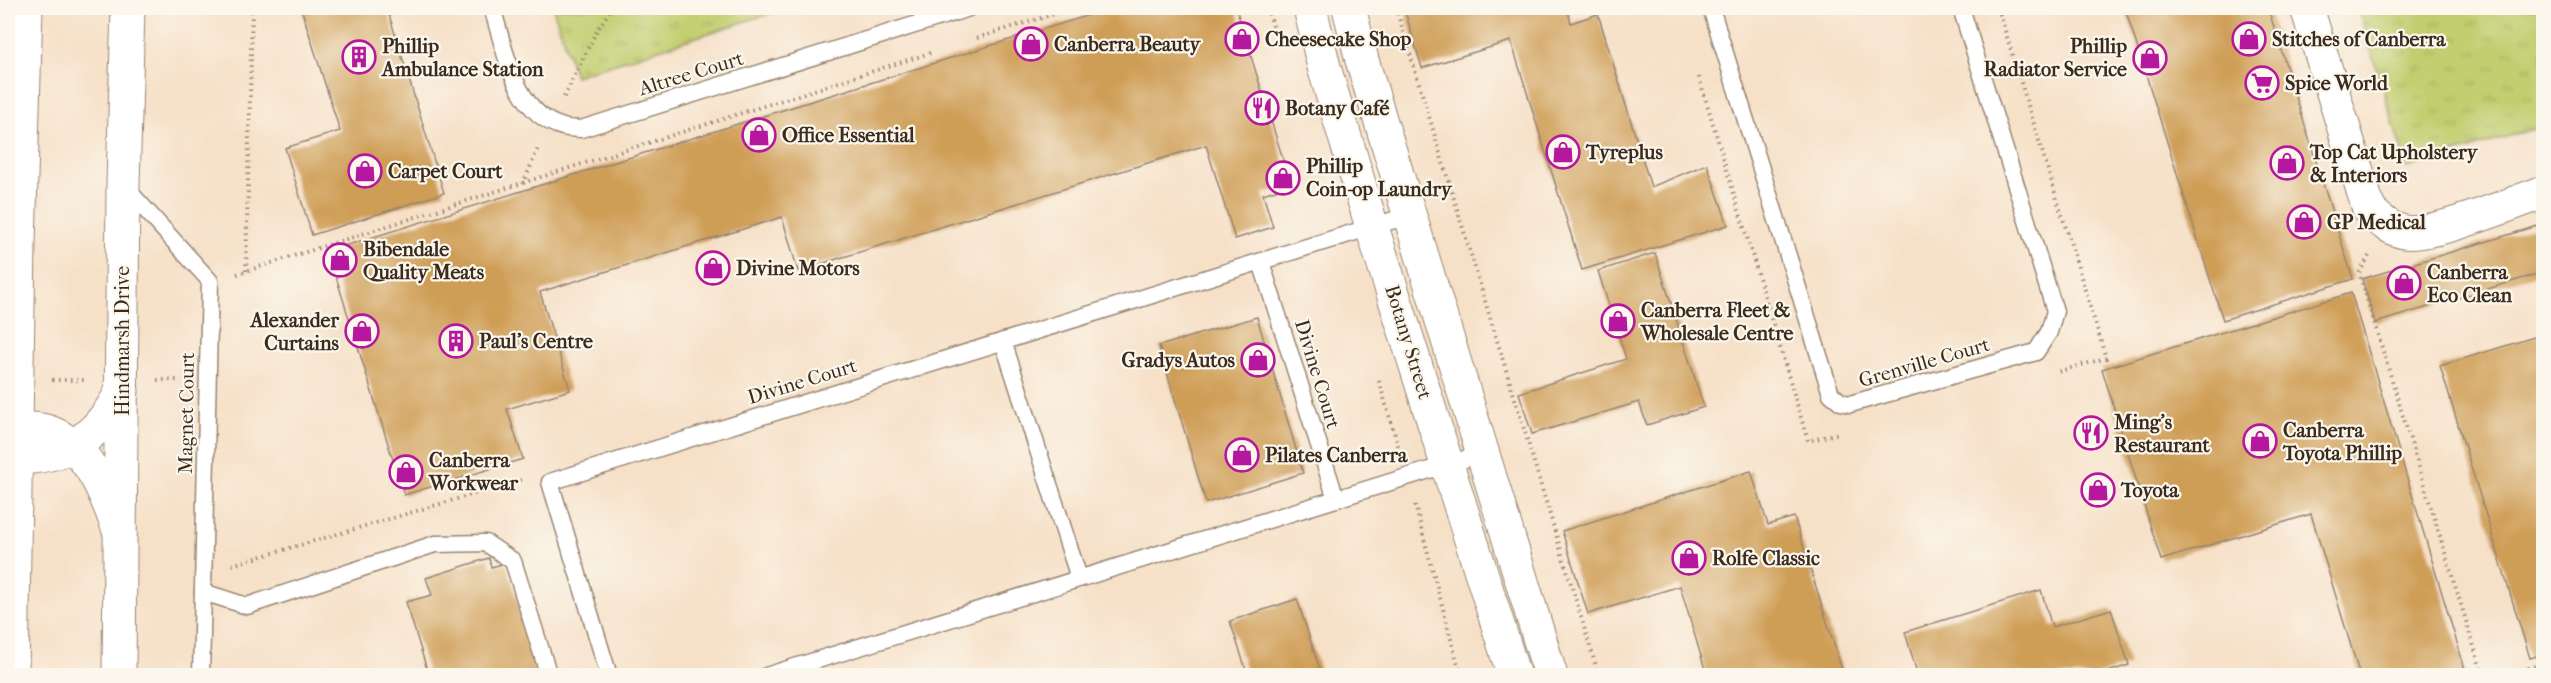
<svg xmlns="http://www.w3.org/2000/svg" width="2551" height="683" font-family="'IM FELL French Canon',serif">
  <defs>
    <pattern id="park-tufts" width="24" height="20" patternUnits="userSpaceOnUse" patternTransform="scale(1.5)"><rect width="24" height="20" fill="#c2ce70"/><path d="M3 7l-1-3M5 7V3M7 7l1-3M15 17l-1-3M17 17v-4M19 17l1-3" fill="none" stroke="#a8b161"/></pattern>
  </defs>
  <rect width="100%" height="100%" fill="#fbf7ec"/>
  <filter id="ink" filterUnits="userSpaceOnUse"><feTurbulence type="fractalNoise" baseFrequency=".0167" numOctaves="2"/><feDisplacementMap in="SourceGraphic" scale="12" xChannelSelector="R" yChannelSelector="G"/><feConvolveMatrix kernelMatrix="1 2 1 2 8 2 1 2 1" color-interpolation-filters="sRGB"/></filter>
  <filter id="wash" filterUnits="userSpaceOnUse"><feTurbulence type="fractalNoise" baseFrequency=".008" numOctaves="4" result="noise"/><feDisplacementMap in="SourceGraphic" scale="24" xChannelSelector="R" yChannelSelector="G"/><feGaussianBlur stdDeviation="1.35" result="paint"/><feColorMatrix in="noise" values="0 0 0 0 0 0 0 0 0 0 0 0 0 0 0 0 0 1.4 0 .05"/><feComposite in="paint" operator="in"/></filter>
  <g filter="url(#wash)">
    <rect width="100%" height="100%" fill="#f6e0c7"/>
    <g fill="url(#park-tufts)" stroke="#7e7c47" stroke-width="1.5">
      <path d="M553,8H787L575,76Z"/>
      <path d="M2358,8H2543V126L2407,168Z"/>
    </g>
    <g id="blocks">
      <g fill="#cf9e56">
        <path d="M301,8H387L444,193L312,235L285,148L340,131Z"/>
        <path d="M1112,8H1193L1195,12L1211,8H1236L1291,185L1263,194L1273,227L1235,239L1206,145L798,271L782,217L540,292L570,390L507,409L523,459L404,495L328,251Z"/>
        <path d="M1404,8H1567L1571,23L1598,14L1651,187L1707,164L1728,225L1582,270L1511,41L1422,68Z"/>
        <path d="M2125,8H2268L2353,279L2223,320Z"/>
        <path d="M2544,224V272L2375,323L2362,279Z"/>
        <path d="M1655,253L1704,407L1647,425L1639,402L1532,434L1519,393L1626,359L1598,271Z"/>
        <path d="M2351,293L2467,676H2360L2311,514L2161,560L2102,369Z"/>
        <path d="M1257,317L1303,473L1206,503L1159,346Z"/>
        <path d="M2544,334V654L2530,658L2440,366Z"/>
        <path d="M1751,471L1768,525L1794,517L1844,676H1707L1680,586L1588,614L1562,531Z"/>
        <path d="M489,558L491,567L506,563L541,676H429L406,602L432,595L426,578Z"/>
        <path d="M2041,590L2052,627L2111,609L2129,665L2095,676H1918L1905,632Z"/>
        <path d="M1297,599L1322,676H1248L1230,621Z"/>
      </g>
    </g>
  </g>
  <g filter="url(#ink)">
    <use href="#blocks" fill-opacity="0" stroke="#988572" stroke-width="1.5"/>
    <g fill="none" stroke-linecap="round" stroke-linejoin="round">
      <defs>
        <g id="service">
          <path d="M492,8C505,48 514,114 563,127C568,129 575,128 581,129L969,8"/>
          <path d="M1711,8L1831,394L1841,402L1850,404L2036,352L2049,332L2055,311L1961,8"/>
          <path d="M126,188L210,281L201,676"/>
          <path d="M1261,262L1336,499"/>
          <path d="M1003,341L1079,578"/>
          <path d="M203,592L247,606L435,544L486,543L513,561L549,676"/>
          <path d="M609,676L550,482L1410,215"/>
          <path d="M766,676L1484,453"/>
        </g>
        <g id="minor">
          <path d="M1310,8L1324,67L1372,227L1514,676"/>
          <path d="M1349,8L1362,60L1551,676"/>
          <path d="M2307,8L2369,210C2379,219 2389,229 2404,232C2432,237 2513,203 2544,192"/>
          <path d="M8,429C22,429 40,427 54,434C91,451 107,497 120,533"/>
          <path d="M8,458C65,459 95,442 122,391"/>
        </g>
        <g id="primary">
          <path d="M12,676L19,244L26,8"/>
          <path d="M119,676L123,185L128,8"/>
        </g>
      </defs>
      <use href="#service" stroke="#988572" stroke-width="19"/>
      <use href="#minor" stroke="#988572" stroke-width="35"/>
      <use href="#primary" stroke="#988572" stroke-width="35"/>
      <g stroke="#988572" stroke-width="4" stroke-dasharray="1.5 4.5" stroke-linecap="butt">
        <path d="M1267,8L1276,35"/>
        <path d="M1396,8L1599,676"/>
        <path d="M1998,8L2106,358L2057,372"/>
        <path d="M977,38L1073,8"/>
        <path d="M1699,77L1808,441L1839,433"/>
        <path d="M564,97L597,30L612,8"/>
        <path d="M523,184L539,146"/>
        <path d="M2369,256L2359,273L2483,676"/>
        <path d="M246,271L252,8"/>
        <path d="M237,274L933,52"/>
        <path d="M52,380H87"/>
        <path d="M157,380H180"/>
        <path d="M1379,381L1399,449"/>
        <path d="M1415,505L1461,676"/>
        <path d="M232,565L522,480"/>
        <path d="M2505,676L2544,663"/>
      </g>
      <use href="#service" stroke="#fff" stroke-width="16"/>
      <use href="#minor" stroke="#fff" stroke-width="33"/>
      <use href="#primary" stroke="#fff" stroke-width="33"/>
    </g>
  </g>
  <defs>
    <symbol id="shop-ring" viewBox="-11 -11 22 22"><circle r="9.5" fill="#fbf7ec" stroke="#b5179e" stroke-width="1.5"/><path d="M-5-2.5h2.3a2.7 3.5 0 0 1 5.4 0H5L5.5 6h-11ZM-1.5-2.5h3a1.5 2.3 0 0 0-3 0Z" fill="#b5179e"/></symbol>
    <symbol id="building-ring" viewBox="-11 -11 22 22"><circle r="9.5" fill="#fbf7ec" stroke="#b5179e" stroke-width="1.5"/><path d="M-4-6H4V6H1V3H-1V6H-4ZM-2.5-4.3h1.7v1.8h-1.7ZM.8-4.3h1.7v1.8H.8ZM-2.5-1h1.7V.8h-1.7ZM.8-1h1.7V.8H.8Z" fill="#b5179e"/></symbol>
    <symbol id="supermarket-ring" viewBox="-11 -11 22 22"><circle r="9.5" fill="#fbf7ec" stroke="#b5179e" stroke-width="1.5"/><path d="M-6-5.5h2.5l.6 2H6L4.5 2H-2.5L-4.4-4H-6ZM-1.5 3.2a1.3 1.3 0 1 0 .1 0ZM3 3.2a1.3 1.3 0 1 0 .1 0Z" fill="#b5179e"/></symbol>
    <symbol id="restaurant-ring" viewBox="-11 -11 22 22"><circle r="9.5" fill="#fbf7ec" stroke="#b5179e" stroke-width="1.5"/><path d="M-5-6h1v4h1v-4h1v4h1v-4h1v5L-1.5 .5V6h-2V.5L-5-1ZM5-6V6H3V1.5H1.5Q1.5-4 5-6Z" fill="#b5179e"/></symbol>
  </defs>
  <g fill-rule="evenodd">
    <use href="#shop-ring" x="1223" y="20" width="38" height="38"/>
    <use href="#shop-ring" x="2230" y="20" width="38" height="38"/>
    <use href="#shop-ring" x="1012" y="25" width="38" height="38"/>
    <use href="#building-ring" x="340" y="38" width="38" height="38"/>
    <use href="#shop-ring" x="2131" y="39" width="38" height="38"/>
    <use href="#supermarket-ring" x="2243" y="64" width="38" height="38"/>
    <use href="#restaurant-ring" x="1243" y="89" width="38" height="38"/>
    <use href="#shop-ring" x="740" y="116" width="38" height="38"/>
    <use href="#shop-ring" x="1544" y="133" width="38" height="38"/>
    <use href="#shop-ring" x="2268" y="144" width="38" height="38"/>
    <use href="#shop-ring" x="346" y="152" width="38" height="38"/>
    <use href="#shop-ring" x="1264" y="159" width="38" height="38"/>
    <use href="#shop-ring" x="2285" y="203" width="38" height="38"/>
    <use href="#shop-ring" x="321" y="241" width="38" height="38"/>
    <use href="#shop-ring" x="694" y="249" width="38" height="38"/>
    <use href="#shop-ring" x="2385" y="264" width="38" height="38"/>
    <use href="#shop-ring" x="1599" y="302" width="38" height="38"/>
    <use href="#shop-ring" x="343" y="312" width="38" height="38"/>
    <use href="#building-ring" x="437" y="322" width="38" height="38"/>
    <use href="#shop-ring" x="1239" y="341" width="38" height="38"/>
    <use href="#restaurant-ring" x="2072" y="414" width="38" height="38"/>
    <use href="#shop-ring" x="2241" y="422" width="38" height="38"/>
    <use href="#shop-ring" x="1223" y="436" width="38" height="38"/>
    <use href="#shop-ring" x="387" y="453" width="38" height="38"/>
    <use href="#shop-ring" x="2079" y="471" width="38" height="38"/>
    <use href="#shop-ring" x="1670" y="539" width="38" height="38"/>
  </g>
  <g text-anchor="middle" stroke-width="4.5" stroke-linejoin="round" paint-order="stroke">
    <g font-size="20" font-weight="bold" fill="#3b2a1e" stroke="#fbf7ec" text-anchor="start">
      <text x="1265" y="46">Cheesecake Shop</text>
      <text x="2272" y="46">Stitches of Canberra</text>
      <text x="1054" y="51">Canberra Beauty</text>
      <text x="382" y="53">Phillip<tspan x="382" dy="23">Ambulance Station</tspan></text>
      <text x="2127" y="53" text-anchor="end">Phillip<tspan x="2127" dy="23">Radiator Service</tspan></text>
      <text x="2285" y="90">Spice World</text>
      <text x="1285" y="115">Botany Café</text>
      <text x="782" y="142">Office Essential</text>
      <text x="1586" y="159">Tyreplus</text>
      <text x="2310" y="159">Top Cat Upholstery<tspan x="2310" dy="23">&amp; Interiors</tspan></text>
      <text x="1306" y="173">Phillip<tspan x="1306" dy="23">Coin-op Laundry</tspan></text>
      <text x="388" y="178">Carpet Court</text>
      <text x="2327" y="229">GP Medical</text>
      <text x="363" y="256">Bibendale<tspan x="363" dy="23">Quality Meats</tspan></text>
      <text x="736" y="275">Divine Motors</text>
      <text x="2427" y="279">Canberra<tspan x="2427" dy="23">Eco Clean</tspan></text>
      <text x="1641" y="317">Canberra Fleet &amp;<tspan x="1641" dy="23">Wholesale Centre</tspan></text>
      <text x="339" y="327" text-anchor="end">Alexander<tspan x="339" dy="23">Curtains</tspan></text>
      <text x="479" y="348">Paul’s Centre</text>
      <text x="1235" y="367" text-anchor="end">Gradys Autos</text>
      <text x="2114" y="429">Ming’s<tspan x="2114" dy="23">Restaurant</tspan></text>
      <text x="2283" y="437">Canberra<tspan x="2283" dy="23">Toyota Phillip</tspan></text>
      <text x="1265" y="462">Pilates Canberra</text>
      <text x="429" y="467">Canberra<tspan x="429" dy="23">Workwear</tspan></text>
      <text x="2121" y="497">Toyota</text>
      <text x="1712" y="565">Rolfe Classic</text>
    </g>
    <g font-size="20" fill="#3b2a1e" stroke="#fbf7ec">
      <text transform="translate(691 73) rotate(-17)" y="7">Altree Court</text>
      <text transform="translate(122 341) rotate(-90)" y="7">Hindmarsh Drive</text>
      <text transform="translate(1409 342) rotate(73)" y="7">Botany Street</text>
      <text transform="translate(1924 362) rotate(-16)" y="7">Grenville Court</text>
      <text transform="translate(1318 374) rotate(73)" y="7">Divine Court</text>
      <text transform="translate(802 381) rotate(-17)" y="7">Divine Court</text>
      <text transform="translate(186 413) rotate(-89)" y="7">Magnet Court</text>
    </g>
  </g>
  <rect width="2551" height="683" fill="none" stroke="#fbf7ec" stroke-width="30"/>
</svg>
